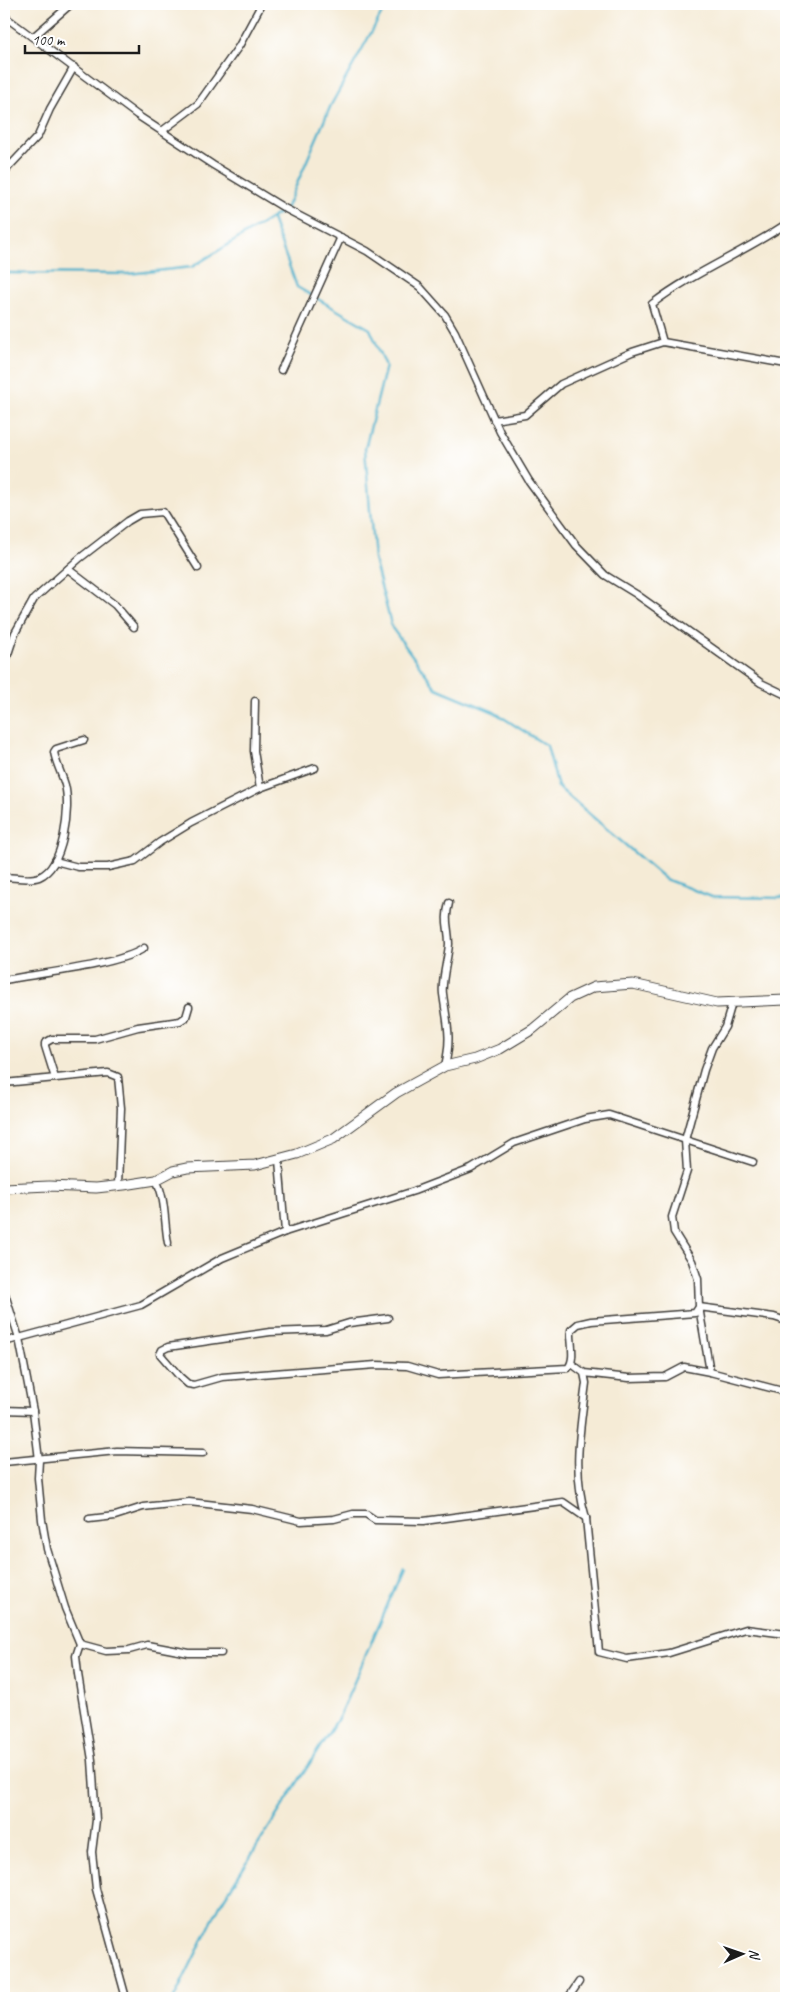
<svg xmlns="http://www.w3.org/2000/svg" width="790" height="2002" font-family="Caveat,sans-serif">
  <rect width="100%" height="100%" fill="#fff"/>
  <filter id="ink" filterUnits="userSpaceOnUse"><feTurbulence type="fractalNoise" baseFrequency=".02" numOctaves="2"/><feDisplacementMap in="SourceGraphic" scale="10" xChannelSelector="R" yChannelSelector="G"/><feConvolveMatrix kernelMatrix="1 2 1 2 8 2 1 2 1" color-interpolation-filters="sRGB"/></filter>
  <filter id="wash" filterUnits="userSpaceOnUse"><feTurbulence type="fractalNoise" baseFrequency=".0096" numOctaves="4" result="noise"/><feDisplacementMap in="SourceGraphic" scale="20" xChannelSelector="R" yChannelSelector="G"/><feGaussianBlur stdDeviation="1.12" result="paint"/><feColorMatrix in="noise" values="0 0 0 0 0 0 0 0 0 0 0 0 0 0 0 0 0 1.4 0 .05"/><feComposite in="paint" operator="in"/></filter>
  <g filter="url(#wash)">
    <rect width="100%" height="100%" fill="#f5ebd6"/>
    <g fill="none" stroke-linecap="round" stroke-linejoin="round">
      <g stroke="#4db1cc" stroke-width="2.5">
        <path d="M272,219L297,287L370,329L386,366L365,449L374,559L392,628L436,688L494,712L547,746L558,787L665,879L712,897L786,898"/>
        <path d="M4,273L128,274L192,267L286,209L331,105L387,4"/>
        <path d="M174,1998L220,1905L339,1717L403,1569"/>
      </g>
    </g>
  </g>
  <g filter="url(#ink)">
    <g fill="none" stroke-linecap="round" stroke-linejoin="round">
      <defs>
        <g id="minor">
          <path d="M4,16L137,115L213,165L286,209L367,251L420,287L445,315L455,332L500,432L529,481L576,545L605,575L636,594L761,683L786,695"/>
          <path d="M33,37L71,4"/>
          <path d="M162,131L198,104L239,46L259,9V4"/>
          <path d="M4,172L38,136L50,109L74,67"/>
          <path d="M663,342L652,304C694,272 743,253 786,224"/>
          <path d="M281,370L341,237"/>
          <path d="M494,420L525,415L561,384L632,352L663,342L786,364"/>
          <path d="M68,569L115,605L134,627"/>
          <path d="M4,666L15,633L34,599L80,558L128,521L140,514L163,512L198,568"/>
          <path d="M255,701L254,751L260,788"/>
          <path d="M55,861L78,867H108L135,861L160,842L191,823L260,788L315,768"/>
          <path d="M4,877C14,877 29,881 39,877C64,867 71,808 65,785C62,774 56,764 54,752L56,749L84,740"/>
          <path d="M4,980C35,974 121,965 144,948"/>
          <path d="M445,1066C452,1036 447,1024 443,994C441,981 448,959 449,944C449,927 444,922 449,903"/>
          <path d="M55,1078L45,1046V1043L52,1039H95L138,1027L180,1021L186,1017L189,1007"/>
          <path d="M4,1083L108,1073L118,1077L121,1108L118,1185"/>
          <path d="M279,1160L285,1232"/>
          <path d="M156,1180C166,1198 164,1222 168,1243"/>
          <path d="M4,1291L19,1338L33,1411L39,1460L38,1478L42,1520L47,1549L65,1608L80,1644L76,1656L78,1674L92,1760L96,1820L92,1852L96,1889L126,1998"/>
          <path d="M388,1318L349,1323L326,1330L270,1332L168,1347L162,1350L160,1354L180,1377L188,1384L194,1385L222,1377L376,1365L407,1366L438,1375L568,1368C576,1359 570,1341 571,1330L578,1324L591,1321L695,1313L699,1307L698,1279L692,1261L674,1232L672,1217L687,1171L685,1140L704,1070L712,1048L725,1027L732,1003"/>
          <path d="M786,1321L774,1317L699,1307L710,1372L786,1392"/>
          <path d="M4,1342L141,1305L222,1258L285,1232L414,1191L471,1169L514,1143L585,1119L609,1115L753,1162"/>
          <path d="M584,1373L629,1378L665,1377L684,1367L710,1372"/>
          <path d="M4,1410L33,1411"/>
          <path d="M4,1462L117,1451L203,1453"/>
          <path d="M586,1518L599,1652L627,1659L669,1653L746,1629L786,1634"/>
          <path d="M89,1519L115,1516L143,1507L189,1502L252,1509L301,1521L334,1519L353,1514H366L375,1520L424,1521L563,1502L586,1518C572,1471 580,1431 586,1383L584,1373L572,1364"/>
          <path d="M80,1644L106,1651L129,1650L147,1645L189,1653H221"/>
          <path d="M568,1998L579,1982"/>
        </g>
        <path id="tertiary" d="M4,1188L49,1186L96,1188L124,1185L156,1180L173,1171L187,1168L255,1165L297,1154L333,1139L396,1093L445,1066L475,1059L500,1049L533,1029L570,998L594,987L633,984L717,1003L786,1000"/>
      </defs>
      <use href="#minor" stroke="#3d3b38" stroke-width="9"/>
      <use href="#tertiary" stroke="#3d3b38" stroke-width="11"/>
      <use href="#minor" stroke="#fff" stroke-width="6"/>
      <use href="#tertiary" stroke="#fff" stroke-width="9"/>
    </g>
  </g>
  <rect width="790" height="2002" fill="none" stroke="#fff" stroke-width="20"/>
  <g transform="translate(742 1954) rotate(88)" stroke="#ffffff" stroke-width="4" paint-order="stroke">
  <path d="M0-4L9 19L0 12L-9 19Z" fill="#1c1c1c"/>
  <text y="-8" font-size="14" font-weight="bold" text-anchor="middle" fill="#1c1c1c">N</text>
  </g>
  <path d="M25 45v8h114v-8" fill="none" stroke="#1c1c1c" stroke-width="2.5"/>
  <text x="32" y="45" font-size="15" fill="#1c1c1c" stroke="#ffffff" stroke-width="4" paint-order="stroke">100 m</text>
</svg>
